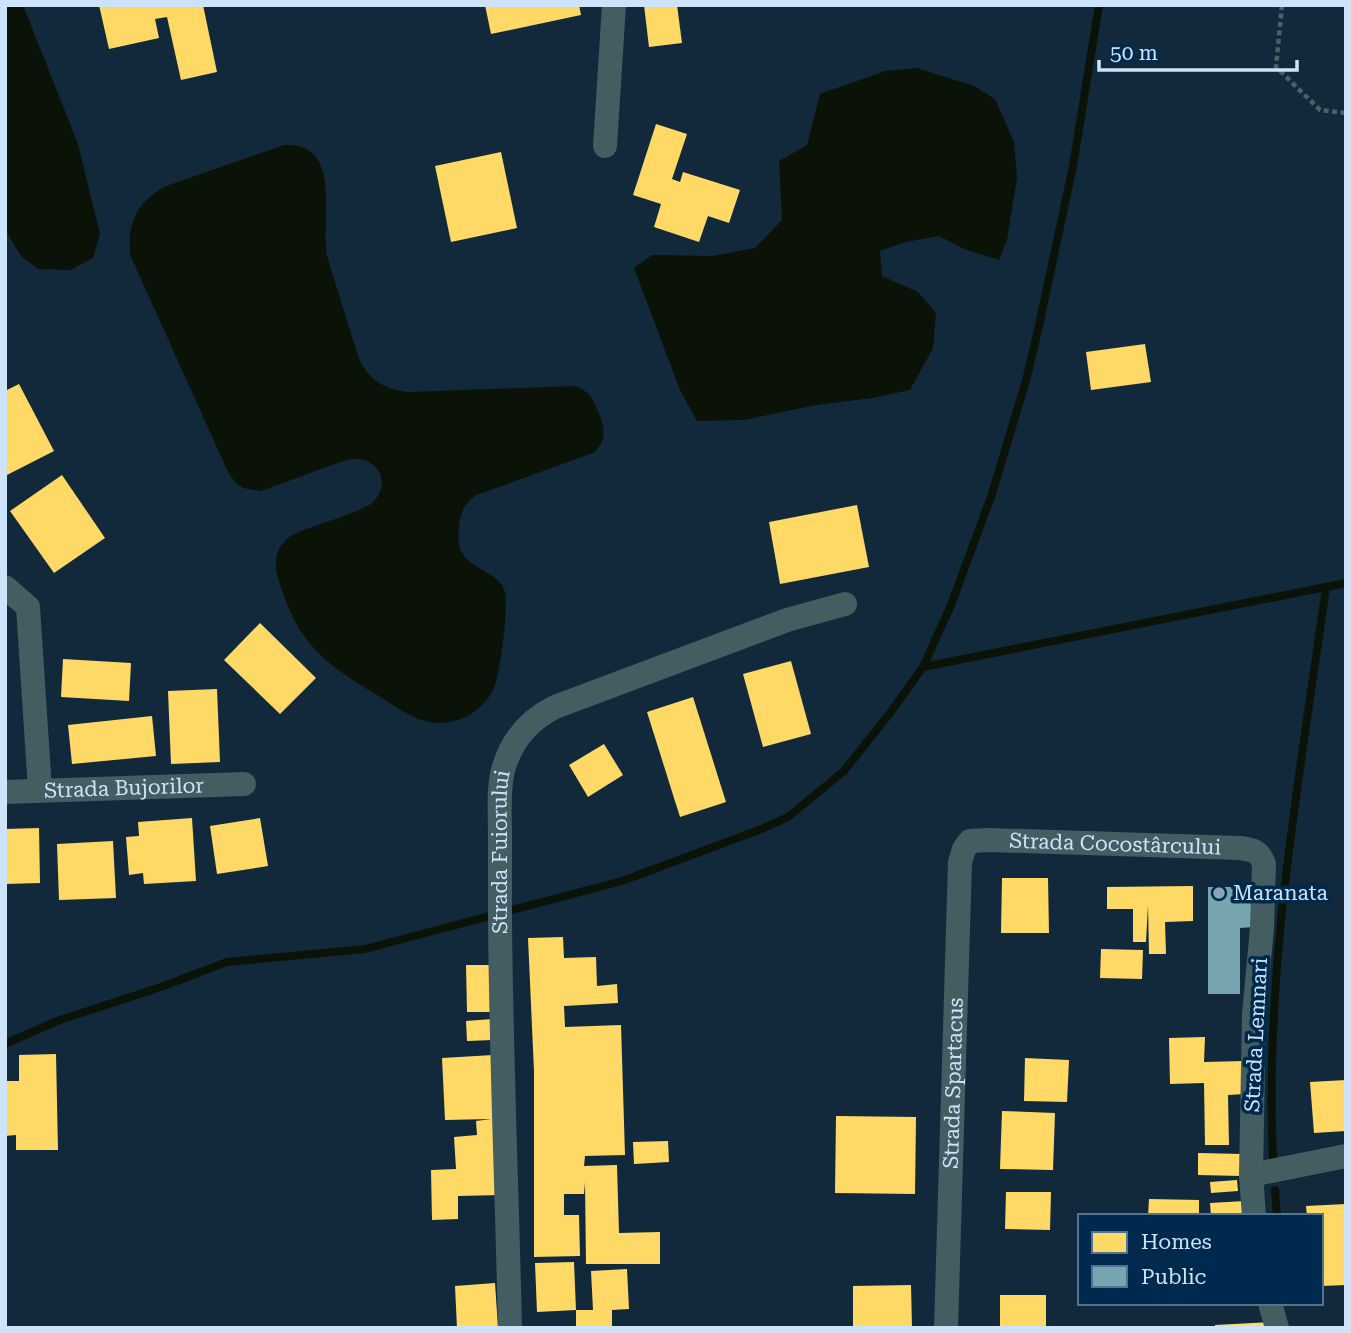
<svg xmlns="http://www.w3.org/2000/svg" width="1351" height="1333" font-family="'Roboto Serif',serif">
  <rect width="100%" height="100%" fill="#12293c"/>
  <g fill="#0b1309">
    <path d="M5,5H23L78,144L100,234L93,258L71,270L38,269L21,256L5,230Z"/>
    <path d="M917,68L974,86L995,99L1014,142L1017,178L1007,240L999,260L964,249L939,236L906,242L880,251L882,276L918,292L936,313L933,348L910,390L872,398L816,405L744,420L697,421L680,390L634,268L652,255L713,256L755,248L782,220L779,161L807,145L820,94L885,71Z"/>
    <path d="M284,145C344,142 320,219 327,256L358,356C366,378 385,390 408,392L574,386C589,390 593,399 599,413C605,429 607,442 593,453L477,495C465,502 461,511 459,525C456,556 465,559 489,574C496,578 501,582 504,589C510,601 500,675 494,688C481,717 447,730 418,719C404,713 390,703 377,695C344,675 313,656 295,621C289,610 285,599 281,587C278,579 275,570 276,561C276,553 281,544 288,538C295,533 303,530 312,527C331,520 353,514 371,504C395,482 376,453 346,460L261,491L243,488L235,482L228,472L131,257C125,224 139,198 169,185Z"/>
  </g>
  <g fill="#ffd966">
    <path d="M99,5H203L217,72L181,80L167,17L155,19L159,38L109,49Z"/>
    <path d="M485,5H579L581,15L491,34Z"/>
    <path d="M644,5H677L682,43L649,47Z"/>
    <path d="M656,124L687,134L672,179L680,182L683,172L740,190L729,223L708,216L699,242L654,227L661,204L633,195Z"/>
    <path d="M501,152L517,228L451,242L435,166Z"/>
    <path d="M1145,344L1151,382L1091,390L1086,352Z"/>
    <path d="M19,384L54,451L5,476V391Z"/>
    <path d="M62,475L105,538L54,573L10,511Z"/>
    <path d="M857,505L869,567L780,584L769,522Z"/>
    <path d="M260,623L316,678L280,714L224,660Z"/>
    <path d="M63,659L131,663L129,701L61,697Z"/>
    <path d="M791,661L811,734L763,747L743,674Z"/>
    <path d="M217,689L220,762L171,764L168,691Z"/>
    <path d="M693,697L726,802L680,817L647,712Z"/>
    <path d="M152,716L156,756L72,764L68,725Z"/>
    <path d="M604,744L623,775L588,797L569,765Z"/>
    <path d="M192,818L196,881L144,884L143,873L129,875L126,837L139,836L138,822Z"/>
    <path d="M260,818L268,866L217,874L210,826Z"/>
    <path d="M39,828L40,883L5,884V829Z"/>
    <path d="M113,841L116,898L59,900L57,844Z"/>
    <path d="M1002,878H1048L1049,933H1001Z"/>
    <path d="M1193,886V921L1165,922L1166,954H1149L1148,905L1146,942H1133V909H1107V887Z"/>
    <path d="M563,937L564,958L596,957L597,986L617,984L618,1003L564,1006L565,1027L621,1025L625,1155L585,1156L584,1166L617,1165L619,1233L660,1232V1264H586L585,1182L584,1194H564V1215H579L580,1256L534,1257V1071L528,938Z"/>
    <path d="M1101,949L1143,950L1142,979L1100,978Z"/>
    <path d="M466,965H491L492,1012H467Z"/>
    <path d="M492,1019L493,1040L467,1041L466,1021Z"/>
    <path d="M1205,1037L1204,1062L1244,1061L1245,1094L1228,1095L1229,1145H1205L1204,1083L1170,1084L1169,1038Z"/>
    <path d="M56,1054L58,1150H16V1135L5,1136V1081H19V1055Z"/>
    <path d="M493,1055L501,1195L458,1196V1219L432,1220L431,1170L456,1169L454,1137L477,1135L476,1121L491,1119L445,1120L442,1058Z"/>
    <path d="M1025,1058L1069,1060L1067,1102L1024,1101Z"/>
    <path d="M1346,1080V1131L1314,1133L1310,1082Z"/>
    <path d="M1002,1111L1055,1113L1053,1170L1000,1169Z"/>
    <path d="M836,1116L916,1117L915,1194L835,1193Z"/>
    <path d="M668,1141L669,1162L634,1164L633,1142Z"/>
    <path d="M1198,1153L1242,1154L1241,1176L1198,1175Z"/>
    <path d="M1237,1180L1238,1191L1211,1193L1210,1182Z"/>
    <path d="M1006,1192H1051L1050,1230L1005,1229Z"/>
    <path d="M1149,1199L1199,1200V1216H1148Z"/>
    <path d="M1245,1201V1216H1211L1210,1203Z"/>
    <path d="M1346,1204V1285L1321,1286V1216H1307L1306,1206Z"/>
    <path d="M574,1262L576,1310L537,1312L535,1263Z"/>
    <path d="M627,1269L629,1309L612,1310V1328H576V1310H593L591,1271Z"/>
    <path d="M495,1283L498,1328H457L455,1286Z"/>
    <path d="M911,1285L912,1328H853V1286Z"/>
    <rect x="1000" y="1295" width="46" height="33"/>
    <path d="M1273,1322V1328H1215V1325Z"/>
  </g>
  <path fill="#76a5af" d="M1208,887H1254V927L1240,928V994H1208Z"/>
  <g fill="none" stroke-linecap="round" stroke-linejoin="round">
    <g stroke="#0b1309" stroke-width="8">
      <path d="M923,667L1346,583"/>
      <path d="M5,1044L57,1021L161,987L227,962L365,949L622,881L759,830L788,817L844,771L890,713L923,667L951,605L992,494L1027,377L1040,321L1073,166L1099,5"/>
      <path d="M1273,1158C1264,967 1300,776 1326,587"/>
      <path d="M1275,1190L1277,1216"/>
    </g>
    <path stroke="#4c6166" stroke-width="4.5" stroke-dasharray="5 3.5" stroke-linecap="butt" d="M1282,5L1276,67L1320,110L1346,113"/>
    <g stroke="#435d61" stroke-width="24">
      <path d="M605,146L614,5"/>
      <path d="M5,587L28,607L40,790"/>
      <path id="s1" d="M5,792L244,784"/>
      <path d="M1251,1175L1346,1156"/>
      <path d="M1270,1303L1277,1328"/>
      <path id="s2" d="M510,1328C507,1191 501,1055 500,919C500,890 500,862 500,834C500,813 498,791 503,770C511,741 529,720 555,707L787,620L845,604"/>
      <path id="s3" d="M946,1328L960,862L964,849L970,841L990,840L1240,848C1254,850 1259,851 1264,864L1262,928L1254,1014L1251,1175L1254,1216"/>
    </g>
  </g>
  <circle fill="#8ca2b8" stroke="#002a4d" stroke-width="2.5" cx="1219" cy="893" r="7"/>
  <g text-anchor="middle" stroke-width="7" stroke-linejoin="round" paint-order="stroke">
    <g font-size="21" fill="#cde3fa" stroke="#002a4d">
      <text dy="7" stroke="none"><textPath href="#s1" startOffset="119">Strada Bujorilor</textPath></text>
      <text dy="7" stroke="none"><textPath href="#s3" startOffset="635">Strada Cocostârcului</textPath></text>
      <text dy="7" stroke="none"><textPath href="#s2" startOffset="476">Strada Fuiorului</textPath></text>
      <text transform="translate(1256 1035) rotate(-87)" y="7">Strada Lemnari</text>
      <text dy="7" stroke="none"><textPath href="#s3" startOffset="245">Strada Spartacus</textPath></text>
    </g>
    <g font-size="21" fill="#cde3fa" stroke="#002a4d" text-anchor="start">
      <text x="1233" y="900">Maranata</text>
    </g>
  </g>
  <rect width="1351" height="1333" fill="none" stroke="#cde3fa" stroke-width="14"/>
  <rect x="1078" y="1214" width="245" height="91" fill="#002a4d" stroke="#527492" stroke-width="2"/>
  <rect x="1092" y="1232" width="35" height="21" fill="#ffd966" stroke="#527492" stroke-width="2"/>
  <text x="1141" y="1249" font-size="21" fill="#cde3fa">Homes</text>
  <rect x="1092" y="1266" width="35" height="21" fill="#76a5af" stroke="#527492" stroke-width="2"/>
  <text x="1141" y="1284" font-size="21" fill="#cde3fa">Public</text>
  <path d="M1099 60v10h198v-10" fill="none" stroke="#cde3fa" stroke-width="3.5"/>
  <text x="1110" y="60" font-size="21" fill="#cde3fa" stroke="#002a4d" stroke-width="5" paint-order="stroke">50 m</text>
</svg>
